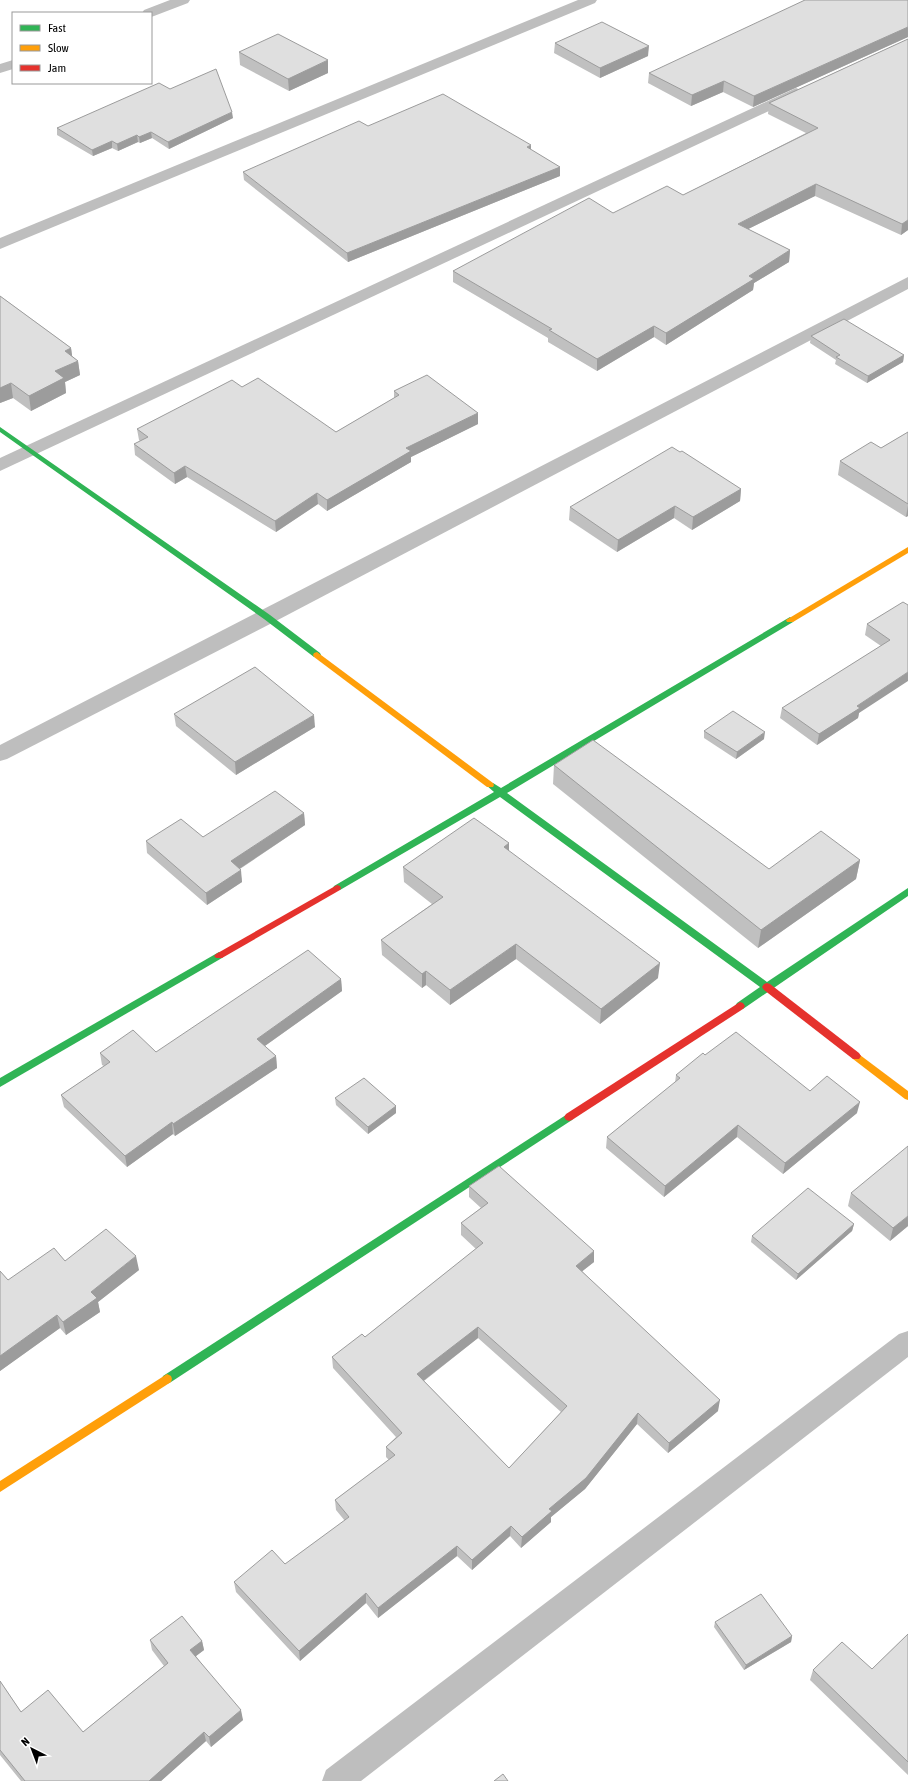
<svg xmlns="http://www.w3.org/2000/svg" width="908" height="1781" font-family="'Asap Condensed',sans-serif">
  <rect width="100%" height="100%" fill="#fff"/>
  <g fill="none" stroke-linecap="round" stroke-linejoin="round">
    <g fill="#bebebe" fill-rule="evenodd">
      <path d="M170,0H190L188,3L154,16L151,17V13H142L144,10Z"/>
      <path d="M578,0H597L595,3L0,249V238Z"/>
      <path d="M13,60V69L0,73V64Z"/>
      <path d="M796,88L801,90L804,93L801,96L0,471V458Z"/>
      <path d="M908,277V289L274,622L7,759L0,761V745Z"/>
      <path d="M908,1331V1357L361,1781H322L326,1770L899,1334Z"/>
    </g>
    <g fill="#30b455" fill-rule="evenodd">
      <path d="M0,427L270,615L320,653L321,655L320,657H314L264,619L0,432Z"/>
      <path d="M790,617L794,620L793,622L507,793L767,982L908,888V896L743,1009H737L735,1006L737,1003L760,987L500,797L340,890H334L333,888L334,886L494,792L486,785L487,783H493L501,788Z"/>
      <path d="M219,952L222,954L224,956L222,958L0,1087V1078Z"/>
      <path d="M569,1113L572,1114L574,1117L572,1120L171,1382L167,1384L163,1382L162,1379L163,1376Z"/>
    </g>
    <g fill="#ff9f0a" fill-rule="evenodd">
      <path d="M908,547V553L793,622H787L786,620Z"/>
      <path d="M317,652L493,783L494,785L493,787H487L314,657L313,655L314,653Z"/>
      <path d="M856,1052L908,1091V1100L905,1099L853,1059L851,1056L853,1053Z"/>
      <path d="M167,1374L171,1376L172,1379L171,1382L0,1492V1481Z"/>
    </g>
    <g fill="#e5322d" fill-rule="evenodd">
      <path d="M337,885L340,886L341,888L340,890L222,958H216L214,956L216,954Z"/>
      <path d="M767,983L770,984L859,1053L861,1056L859,1059H853L764,990L762,987L764,984Z"/>
      <path d="M740,1002L743,1003L745,1006L743,1009L572,1120L569,1121L566,1120L564,1117L566,1114Z"/>
    </g>
  </g>
  <g fill="#c0c0c0" fill-rule="evenodd">
    <path d="M908,0V37L753,107L723,92L691,106L648,83L649,73Z"/>
    <path d="M908,39V230L901,235L815,196L748,229L790,250L789,262L754,283L753,290L666,345L654,337L597,371L548,342V338L453,282V271L613,213L683,195L806,133L768,114L769,103Z"/>
    <path d="M555,43L648,56L600,78L554,53Z"/>
    <path d="M239,52L328,73L289,91L240,65Z"/>
    <path d="M170,89L233,118L169,149L152,138L140,143L138,142L118,151L112,148L93,156L57,135V128Z"/>
    <path d="M368,126L531,150L560,167V176L348,262L244,180L243,172Z"/>
    <path d="M0,296L71,348L72,356L78,361L80,375L65,382L66,393L31,411L13,398L0,403Z"/>
    <path d="M811,336L904,355L903,362L867,383L835,364L836,360L810,343Z"/>
    <path d="M242,387L336,432L394,398V391L478,413V424L411,457V462L327,511L318,504L276,532L187,477L175,484L135,455L134,444L140,441L139,440L137,429Z"/>
    <path d="M908,432V516L906,517L838,475L840,461L881,448Z"/>
    <path d="M741,489L740,501L692,530L674,518L617,552L569,520L570,507Z"/>
    <path d="M908,605L859,713L858,718L817,745L780,718L782,708L881,646L865,635L867,624Z"/>
    <path d="M174,714L315,727L236,775L176,726Z"/>
    <path d="M704,731L764,739L736,759L704,738Z"/>
    <path d="M554,765L769,869L860,860L856,879L758,948L553,784Z"/>
    <path d="M304,813L305,825L240,869L242,882L207,905L147,853L146,841L203,837Z"/>
    <path d="M509,843V851L658,978L600,1024L516,959L450,1005L426,985L422,988L382,955L381,940L432,904L404,882L403,867Z"/>
    <path d="M341,979L342,991L265,1046L276,1056L277,1068L175,1136L173,1134L127,1167L64,1107L61,1095L104,1066L102,1065L100,1053L156,1052Z"/>
    <path d="M705,1055L810,1091L857,1113L783,1174L737,1137L664,1197L606,1148L607,1137L675,1083L676,1075Z"/>
    <path d="M335,1098L396,1106V1113L368,1134L336,1105Z"/>
    <path d="M469,1186L594,1262L582,1271L718,1411L668,1453L637,1424L585,1489L551,1517V1522L521,1548L510,1536L472,1570L457,1556L378,1618L366,1603L300,1661L236,1592L234,1582L285,1564L345,1521L336,1510L335,1500L389,1460L386,1457V1447L396,1437L333,1368L332,1357L365,1337L476,1249L461,1235V1223L481,1208L469,1197ZM478,1338L561,1412L509,1468L424,1381Z"/>
    <path d="M851,1193L908,1226L890,1241L848,1206Z"/>
    <path d="M854,1224L852,1231L796,1280L751,1242L752,1236Z"/>
    <path d="M65,1261L139,1270L98,1302L100,1312L66,1335L60,1328L0,1371V1271L8,1280Z"/>
    <path d="M715,1622L792,1636L791,1642L744,1670L714,1627Z"/>
    <path d="M908,1634V1775L810,1680L813,1670L872,1669Z"/>
    <path d="M150,1640L202,1641L204,1650L196,1656L243,1720L211,1747L206,1741L161,1781H21L0,1755V1681L21,1712L83,1732L164,1666L152,1650Z"/>
  </g>
  <g fill="#9c9c9c">
    <path d="M908,27V37L753,107L754,96Z"/>
    <path d="M649,46L648,56L600,78V68Z"/>
    <path d="M328,60V73L289,91L288,79Z"/>
    <path d="M724,81L723,92L691,106L692,95Z"/>
    <path d="M232,112L233,118L169,149L168,142Z"/>
    <path d="M151,132L152,138L140,143L139,137Z"/>
    <path d="M137,135L138,142L118,151L117,144Z"/>
    <path d="M112,141V148L93,156L92,150Z"/>
    <path d="M531,145V154L527,147Z"/>
    <path d="M560,167V176L348,262L347,253Z"/>
    <path d="M816,184L815,196L736,235L738,224Z"/>
    <path d="M908,220V230L901,235L902,224Z"/>
    <path d="M790,250L789,262L754,283L753,290L666,345V333L749,276Z"/>
    <path d="M654,326V337L597,371V359Z"/>
    <path d="M71,348L73,362L65,351Z"/>
    <path d="M904,355L903,362L867,383L868,376Z"/>
    <path d="M78,361L80,375L65,382L66,393L31,411L29,396L55,371Z"/>
    <path d="M11,383L13,398L0,403V388Z"/>
    <path d="M478,413V424L411,457V462L327,511V500L406,448Z"/>
    <path d="M185,466L187,477L175,484L174,473Z"/>
    <path d="M741,489L740,501L692,530L693,517Z"/>
    <path d="M317,493L318,504L276,532L275,521Z"/>
    <path d="M908,505V516L906,517Z"/>
    <path d="M675,506L674,518L617,552L618,540Z"/>
    <path d="M908,672V681L859,713L858,718L817,745L819,734L857,706Z"/>
    <path d="M314,715L315,727L236,775L235,762Z"/>
    <path d="M765,732L764,739L736,759L737,752Z"/>
    <path d="M304,813L305,825L233,873L231,861Z"/>
    <path d="M509,843V858L504,847Z"/>
    <path d="M860,860L856,879L758,948L761,930Z"/>
    <path d="M241,870L242,882L207,905L206,893Z"/>
    <path d="M516,944V959L450,1005V990Z"/>
    <path d="M660,963L658,978L600,1024L601,1009Z"/>
    <path d="M426,971V985L422,988V974Z"/>
    <path d="M341,979L342,991L259,1050L257,1039Z"/>
    <path d="M276,1056L277,1068L175,1136L173,1124Z"/>
    <path d="M860,1102L857,1113L783,1174L785,1163Z"/>
    <path d="M396,1106V1113L368,1134V1127Z"/>
    <path d="M172,1122L173,1134L127,1167L125,1156Z"/>
    <path d="M738,1125L737,1137L664,1197L665,1186Z"/>
    <path d="M908,1216V1226L890,1241L893,1228Z"/>
    <path d="M854,1224L852,1231L796,1280L798,1274Z"/>
    <path d="M594,1251V1262L575,1277L576,1266Z"/>
    <path d="M136,1256L139,1270L98,1302L100,1312L66,1335L63,1322L91,1292Z"/>
    <path d="M57,1315L60,1328L0,1371V1356Z"/>
    <path d="M478,1327V1338L418,1385L417,1374Z"/>
    <path d="M720,1400L718,1411L668,1453L669,1443Z"/>
    <path d="M638,1413L637,1424L585,1489L551,1517V1522L521,1548L522,1537L549,1509Z"/>
    <path d="M511,1526L510,1536L472,1570V1560Z"/>
    <path d="M457,1546V1556L378,1618V1608Z"/>
    <path d="M366,1593V1603L300,1661L299,1651Z"/>
    <path d="M792,1636L791,1642L744,1670L746,1665Z"/>
    <path d="M202,1641L204,1650L192,1659L190,1650Z"/>
    <path d="M241,1710L243,1720L211,1747L209,1737Z"/>
    <path d="M204,1732L206,1741L161,1781H149Z"/>
  </g>
  <g fill="#dfdfdf" stroke="#9c9c9c" fill-rule="evenodd">
    <path d="M805,0H908V27L754,96L724,81L692,95L649,73Z"/>
    <path d="M602,22L649,46L600,68L555,43Z"/>
    <path d="M278,34L328,60L288,79L239,52Z"/>
    <path d="M908,39V220L902,224L816,184L738,224L790,250L749,276L754,279L666,333L654,326L597,359L549,330L552,329L453,271L589,198L613,213L667,186L683,195L818,128L769,103Z"/>
    <path d="M216,69L232,112L168,142L151,132L139,137L137,135L117,144L112,141L92,150L57,128L159,83L170,89Z"/>
    <path d="M443,94L531,145L527,147L560,167L347,253L243,172L359,121L368,126Z"/>
    <path d="M0,296L71,348L65,351L78,361L55,371L64,378L29,396L11,383L0,388Z"/>
    <path d="M844,319L904,355L868,376L836,357L840,355L811,336Z"/>
    <path d="M427,375L478,413L406,448L411,451L327,500L317,493L275,521L185,466L174,473L134,444L148,437L137,429L232,380L242,387L258,378L336,432L399,395L394,391Z"/>
    <path d="M908,432V504L840,461L871,442L881,448Z"/>
    <path d="M672,447L680,452L682,451L741,489L693,517L675,506L618,540L570,507Z"/>
    <path d="M903,602L908,605V672L857,706L860,708L819,734L782,708L890,640L867,624Z"/>
    <path d="M255,667L314,715L235,762L174,714Z"/>
    <path d="M733,711L765,732L737,752L704,731Z"/>
    <path d="M593,740L769,869L821,831L860,860L761,930L554,765Z"/>
    <path d="M275,791L304,813L231,861L241,870L206,893L146,841L181,819L203,837Z"/>
    <path d="M474,818L509,843L504,847L660,963L601,1009L516,944L450,990L426,971L422,974L381,940L443,897L403,867Z"/>
    <path d="M308,950L341,979L257,1039L276,1056L173,1124L172,1122L125,1156L61,1095L110,1062L100,1053L133,1030L156,1052Z"/>
    <path d="M736,1032L810,1091L827,1076L860,1102L785,1163L738,1125L665,1186L607,1137L680,1078L676,1075L703,1053L705,1055Z"/>
    <path d="M364,1078L396,1106L368,1127L335,1098Z"/>
    <path d="M908,1146V1216L893,1228L851,1193Z"/>
    <path d="M499,1166L594,1251L576,1266L720,1400L669,1443L638,1413L586,1478L549,1509L552,1511L522,1537L511,1526L472,1560L457,1546L378,1608L366,1593L299,1651L234,1582L272,1550L285,1564L349,1517L335,1500L395,1455L386,1447L402,1433L332,1357L362,1334L365,1337L483,1243L461,1223L488,1203L469,1186ZM478,1327L567,1406L509,1468L417,1374Z"/>
    <path d="M808,1188L854,1224L798,1274L752,1236Z"/>
    <path d="M106,1229L136,1256L91,1292L97,1298L63,1322L57,1315L0,1356V1271L8,1280L54,1248L65,1261Z"/>
    <path d="M761,1594L792,1636L746,1665L715,1622Z"/>
    <path d="M182,1616L202,1641L190,1650L241,1710L209,1737L204,1732L149,1781H25L0,1750V1681L21,1712L48,1690L83,1732L168,1663L150,1640Z"/>
    <path d="M908,1634V1762L813,1670L842,1642L872,1669Z"/>
    <path d="M503,1774L508,1781H494Z"/>
  </g>
  <rect x="12" y="12" width="140" height="72" fill="#ffffff" stroke="#999999"/>
  <rect x="20" y="25" width="20" height="6" fill="#30b455" stroke="#999999"/>
  <text x="48" y="32" font-size="12" fill="#000000">Fast</text>
  <rect x="20" y="45" width="20" height="6" fill="#ff9f0a" stroke="#999999"/>
  <text x="48" y="52" font-size="12" fill="#000000">Slow</text>
  <rect x="20" y="65" width="20" height="6" fill="#e5322d" stroke="#999999"/>
  <text x="48" y="72" font-size="12" fill="#000000">Jam</text>
  <g transform="translate(32 1749) rotate(318)" stroke="#ffffff" stroke-width="3" paint-order="stroke">
  <path d="M0-3L7 15L0 10L-7 15Z" fill="#000000"/>
  <text y="-6" font-size="11" font-weight="bold" text-anchor="middle" fill="#000000">N</text>
  </g>
</svg>
